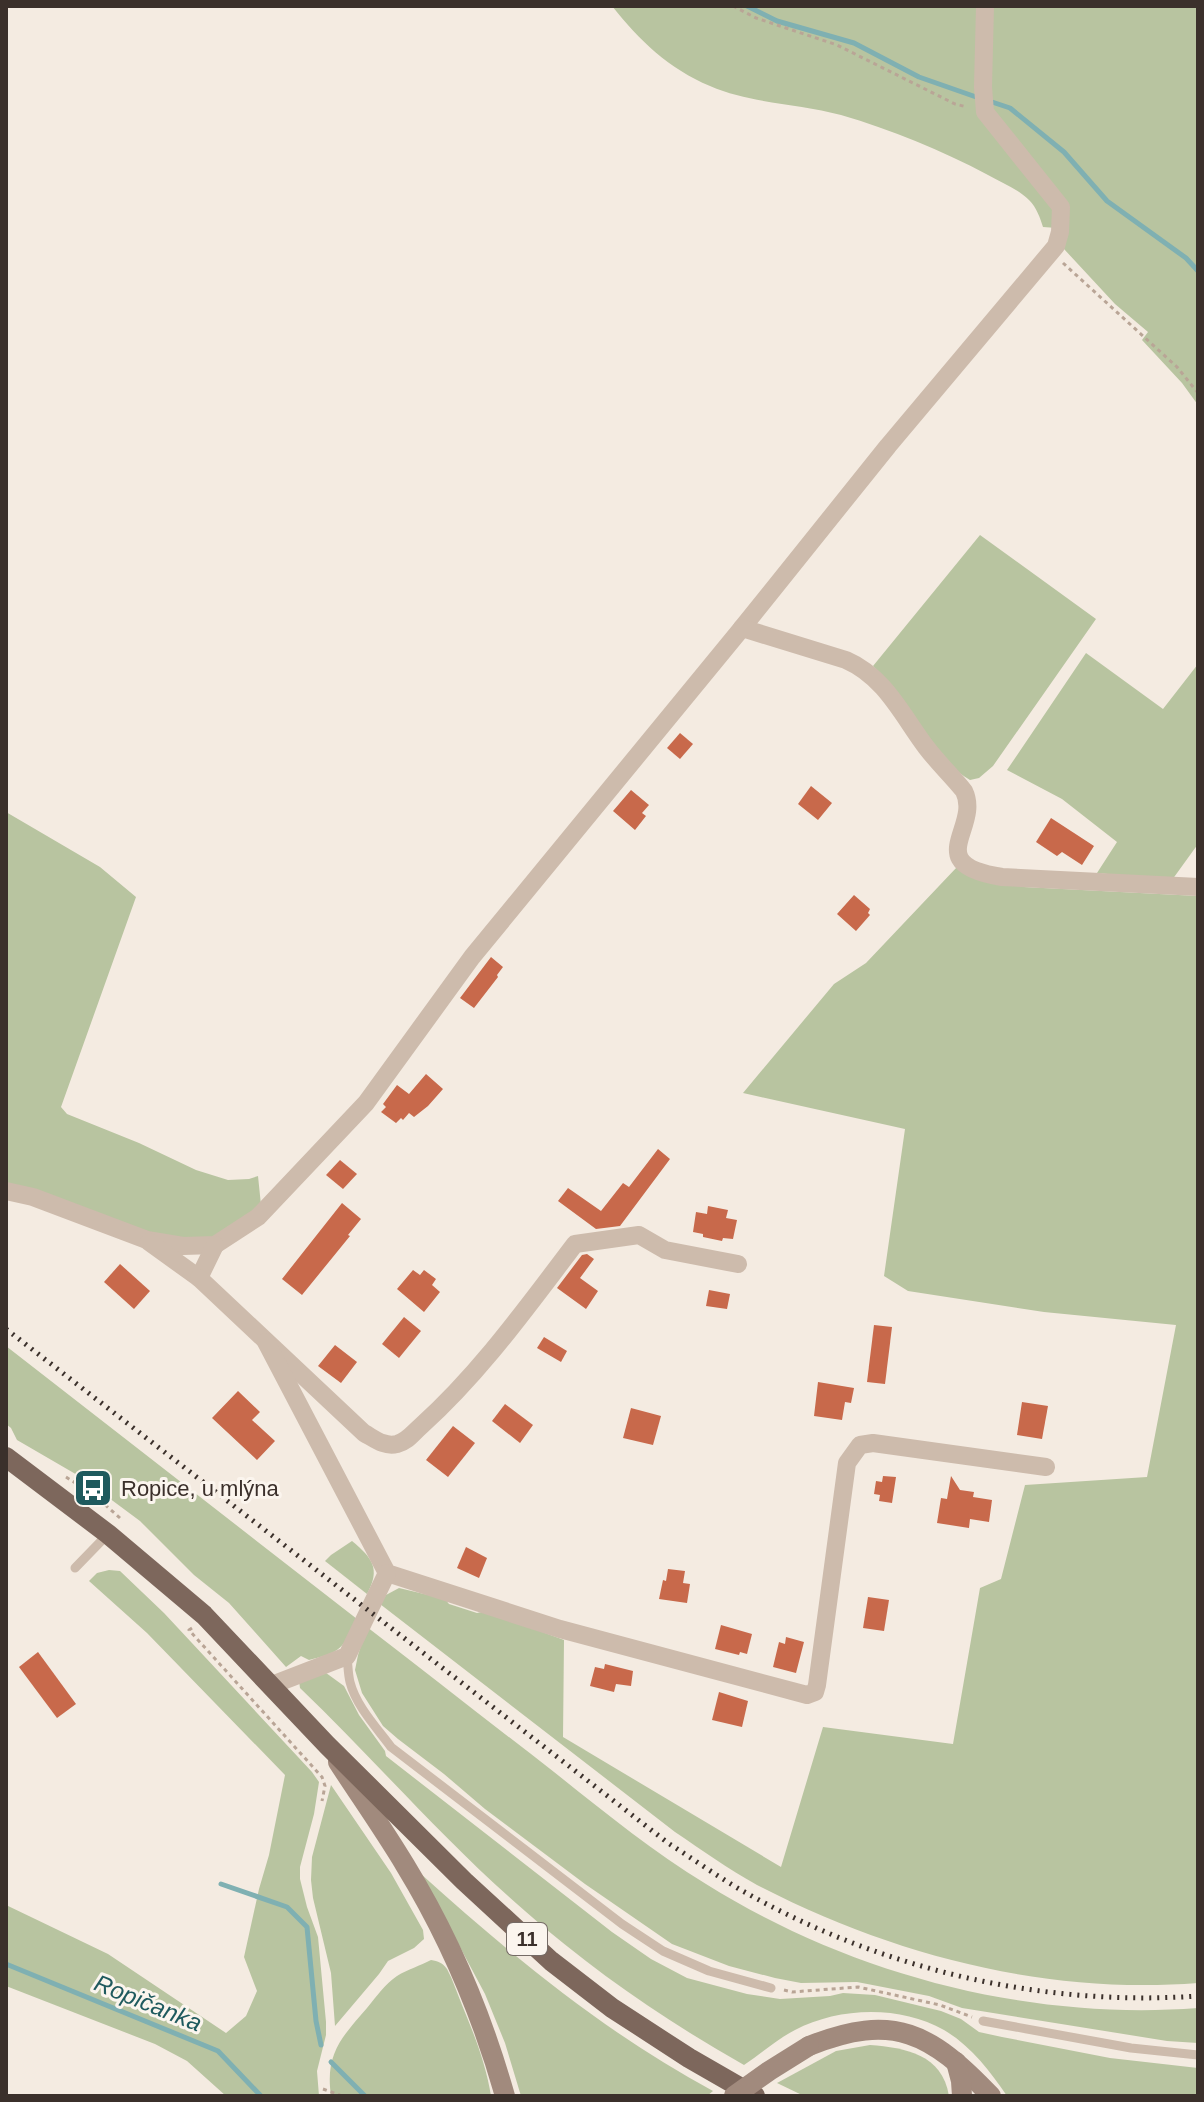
<svg xmlns="http://www.w3.org/2000/svg" width="1204" height="2102" font-family="Helvetica,sans-serif">
  <rect width="100%" height="100%" fill="#f4ebe1"/>
  <g fill="#b8c4a0">
    <path d="M612,6H1198V405L1182,383L1142,340L1148,332L1115,304L1064,249L1057,228L1043,227C1040,218 1037,208 1029,200C1018,189 1002,183 988,175C941,150 892,130 841,115C798,103 751,104 710,86C669,69 639,40 612,6Z"/>
    <path d="M980,535L1096,619L993,766L979,778L970,780C931,757 904,700 873,666Z"/>
    <path d="M1086,653L1163,709L1198,664V844L1172,880L1097,873L1117,842L1062,799L1007,770Z"/>
    <path d="M6,812L100,867L136,897L61,1107L67,1114L139,1143L196,1170L228,1180L249,1179L258,1176L261,1205L229,1231L205,1240L169,1239L6,1185Z"/>
    <path d="M957,867L1024,887L1198,896V1983C1045,1995 892,1955 757,1885C728,1869 702,1850 675,1832L380,1604L386,1595L399,1588L445,1599L449,1604L477,1613L486,1611L564,1640L563,1737L781,1867L823,1727L953,1744L980,1588L1001,1579L1025,1485L1147,1477L1176,1325L1044,1312L908,1291L884,1276L905,1129L743,1093L834,984L866,963Z"/>
    <path d="M6,1346L357,1619C343,1649 341,1652 309,1660L301,1656L286,1667L229,1603L194,1575L140,1521L109,1498L111,1487L99,1477L91,1483L17,1440L11,1428L6,1424Z"/>
    <path d="M352,1541C372,1558 381,1568 367,1594L325,1561L331,1555Z"/>
    <path d="M109,1570L120,1571L164,1613L312,1772L319,1782L314,1814L300,1867V1879L307,1907L318,1937L326,2022V2035L317,2071L319,2096H226L187,2061L155,2044L6,1986V1905L108,1954L226,2033L246,2016L257,1991L244,1957L259,1889L269,1855L285,1775L147,1633L89,1581L97,1573Z"/>
    <path d="M367,1627C429,1675 492,1724 554,1772C603,1811 652,1851 706,1884C850,1974 1027,2021 1198,2008V2043L1167,2041L962,2008L929,1996L857,1982L801,1983L775,1978L729,1966L672,1944L585,1884L485,1809L444,1774L398,1739L383,1726L362,1693L355,1670L358,1655Z"/>
    <path d="M322,1670L344,1686L359,1715L385,1751L386,1756L612,1932L651,1959L687,1978L747,1994L780,1999L830,1996L843,1993L875,1995L941,2011L961,2019L979,2032L1002,2037L1110,2058L1198,2068V2096H1007C990,2071 971,2046 944,2030C900,2005 839,2007 795,2030C777,2039 761,2054 744,2065C666,2021 592,1970 525,1911C445,1842 376,1761 300,1688L299,1681Z"/>
    <path d="M331,1785L391,1873L423,1930L424,1939L414,1948L388,1961L379,1974L335,2026L331,1973L313,1898L311,1880L312,1857Z"/>
    <path d="M421,1874C512,1956 604,2032 713,2091L707,2096H521L505,2043L485,1994Z"/>
    <path d="M431,1960C438,1961 443,1963 447,1969C453,1980 457,1993 462,2005C474,2034 486,2064 491,2096H331C325,2054 341,2038 367,2008C377,1996 385,1984 397,1976C408,1969 420,1966 431,1960Z"/>
    <path d="M870,2045C906,2048 942,2054 949,2096H804L777,2083L836,2051Z"/>
  </g>
  <g fill="none" stroke-linecap="round" stroke-linejoin="round">
    <g stroke="#7fb0b2" stroke-width="5">
      <path d="M747,6L777,21L854,43L919,77L979,98"/>
      <path d="M989,101L1010,108L1064,152L1107,201L1186,258L1198,271"/>
      <path d="M221,1884L287,1907L307,1927L316,2021L321,2045"/>
      <path d="M6,1964L218,2051L261,2096"/>
      <path d="M331,2062L365,2096"/>
    </g>
  </g>
  <g fill="#c8694b">
    <path d="M680,733L693,744L680,759L667,748Z"/>
    <path d="M811,786L832,803L818,820L798,804Z"/>
    <path d="M631,790L649,805L642,813L646,816L635,830L613,811Z"/>
    <path d="M1051,818L1094,846L1082,865L1062,852L1057,856L1036,842Z"/>
    <path d="M854,895L870,909L868,913L870,915L856,931L837,914Z"/>
    <path d="M491,957L503,967L497,975L498,977L474,1008L460,998Z"/>
    <path d="M426,1074L443,1089L428,1106L414,1117L409,1113L403,1120L401,1118L396,1123L381,1112L386,1107L383,1104L397,1085L409,1094Z"/>
    <path d="M658,1149L670,1159L620,1226L596,1229L558,1201L568,1188L601,1211L623,1183L629,1187Z"/>
    <path d="M340,1160L357,1174L343,1189L326,1175Z"/>
    <path d="M342,1203L361,1219L348,1235L350,1236L302,1295L282,1279Z"/>
    <path d="M708,1206L728,1210L726,1218L737,1220L733,1239L723,1238L722,1241L703,1237V1234L693,1232L696,1212L707,1214Z"/>
    <path d="M587,1254L594,1259L580,1278L598,1291L586,1309L557,1288L582,1255Z"/>
    <path d="M120,1264L150,1291L134,1309L104,1282Z"/>
    <path d="M413,1270L420,1275L424,1270L436,1279L432,1285L440,1292L424,1312L397,1289Z"/>
    <path d="M709,1290L730,1294L727,1309L706,1306Z"/>
    <path d="M404,1317L421,1331L399,1358L382,1344Z"/>
    <path d="M874,1325L892,1327L885,1384L867,1382Z"/>
    <path d="M544,1337L567,1351L561,1362L537,1348Z"/>
    <path d="M335,1345L357,1362L341,1383L318,1366Z"/>
    <path d="M818,1382L854,1388L851,1403L845,1402L842,1420L814,1416Z"/>
    <path d="M238,1391L260,1412L252,1420L275,1441L257,1460L212,1418Z"/>
    <path d="M1022,1402L1048,1406L1042,1439L1017,1435Z"/>
    <path d="M505,1404L533,1425L520,1443L492,1421Z"/>
    <path d="M631,1408L661,1416L653,1445L623,1438Z"/>
    <path d="M453,1426L475,1443L448,1477L426,1460Z"/>
    <path d="M883,1476L896,1477L892,1503L879,1501L880,1495L874,1494L876,1481L882,1482Z"/>
    <path d="M951,1476L960,1490L974,1492L973,1497L992,1500L989,1522L970,1519L969,1528L937,1523L941,1498L947,1499Z"/>
    <path d="M466,1547L487,1558L479,1578L457,1568Z"/>
    <path d="M668,1569L685,1571L683,1583L690,1584L687,1603L659,1599L663,1580L666,1581Z"/>
    <path d="M868,1597L889,1600L884,1631L863,1628Z"/>
    <path d="M721,1625L752,1634L747,1654L740,1652L739,1655L715,1649Z"/>
    <path d="M786,1637L804,1642L796,1673L773,1667L779,1642L785,1644Z"/>
    <path d="M38,1652L76,1704L57,1718L19,1667Z"/>
    <path d="M605,1664L633,1671L631,1686L616,1684L614,1692L590,1686L595,1667L604,1669Z"/>
    <path d="M719,1692L748,1701L742,1727L712,1720Z"/>
  </g>
  <g fill="none" stroke-linecap="round" stroke-linejoin="round">
    <g stroke="#b9a596" stroke-width="3" stroke-dasharray="4 4" stroke-linecap="butt">
      <path d="M733,6L756,18L837,45L955,104L967,107"/>
      <path d="M1063,263L1177,367L1198,393"/>
      <path d="M66,1477L94,1495L120,1518"/>
      <path d="M192,1628L189,1630L322,1777L325,1786L322,1801"/>
      <path d="M784,1990L792,1992L858,1987L940,2005L972,2017"/>
      <path d="M323,2089L342,2096"/>
    </g>
    <g stroke="#cdbbac" stroke-width="9">
      <path d="M75,1568L108,1534"/>
      <path d="M347,1656C348,1665 348,1674 350,1682C356,1706 377,1728 391,1747L622,1924L663,1951L709,1971L771,1988"/>
      <path d="M983,2021L1131,2048L1198,2055"/>
    </g>
    <g stroke="#cdbbac" stroke-width="18">
      <path d="M742,628L888,446L1056,246L1060,232L1061,207L985,112L983,87L985,6"/>
      <path d="M6,1191L33,1197L147,1240L183,1246L215,1245L258,1217L366,1103L472,957L742,628L846,660C885,677 902,715 926,747C938,763 952,776 964,791C982,828 919,864 1002,877L1198,887"/>
      <path d="M149,1242L199,1278L215,1245"/>
      <path d="M199,1278L364,1433C375,1439 384,1447 397,1444C408,1441 413,1433 421,1426C480,1373 527,1307 575,1244L639,1235L665,1250L738,1264"/>
      <path d="M266,1342L387,1573L560,1629L807,1695L815,1692L817,1685L847,1463L860,1445L873,1443L1046,1467"/>
      <path d="M272,1685L347,1656L387,1573"/>
    </g>
    <g stroke="#a18a7d" stroke-width="20">
      <path d="M338,1762C360,1796 384,1830 405,1865C449,1937 482,2015 505,2096"/>
      <path d="M809,2046C894,2012 931,2033 991,2096"/>
      <path d="M956,2062L961,2081L962,2096"/>
    </g>
    <path stroke="#7d675c" stroke-width="20" d="M6,1457L108,1534L204,1615L327,1745L464,1881L551,1961L612,2008L689,2058L755,2096"/>
    <path stroke="#3b302b" stroke-width="5" stroke-dasharray="2 6" stroke-linecap="butt" d="M6,1329L668,1843C695,1860 722,1880 750,1895C885,1970 1044,2007 1198,1996"/>
    <path stroke="#a18a7d" stroke-width="20" d="M734,2096L769,2071L809,2046"/>
  </g>
  <defs>
    <symbol id="bus-square" viewBox="-11 -11 22 22"><rect x="-9" y="-9" width="18" height="18" rx="4" fill="#1f5a5e" stroke="#fbf5ee"/><path d="M-5-6H5V4H4V6H2V4H-2V6H-4V4H-5ZM-3.5-4V0h7V-4ZM-3.5 1.2v1.5H-2V1.2ZM2 1.2v1.5H3.5V1.2Z" fill="#fff"/></symbol>
  </defs>
  <g fill-rule="evenodd">
    <use href="#bus-square" x="71" y="1466" width="44" height="44"/>
  </g>
  <g text-anchor="middle" stroke-width="6" stroke-linejoin="round" paint-order="stroke">
    <rect fill="#fbf5ee" stroke="#756b66" stroke-width="2" x="507" y="1923" width="40" height="32" rx="6"/>
    <g font-size="20" font-weight="bold" fill="#3b302b">
      <text x="527" y="1946">11</text>
    </g>
    <g font-size="22" fill="#3b302b" stroke="#fbf5ee" text-anchor="start">
      <text x="121" y="1496">Ropice, u mlýna</text>
    </g>
    <g font-size="24" font-style="italic" fill="#1f5a5e" stroke="#fbf5ee">
      <text transform="translate(148 2003) rotate(22)" y="8">Ropičanka</text>
    </g>
  </g>
  <rect width="1204" height="2102" fill="none" stroke="#3b302b" stroke-width="16"/>
</svg>
